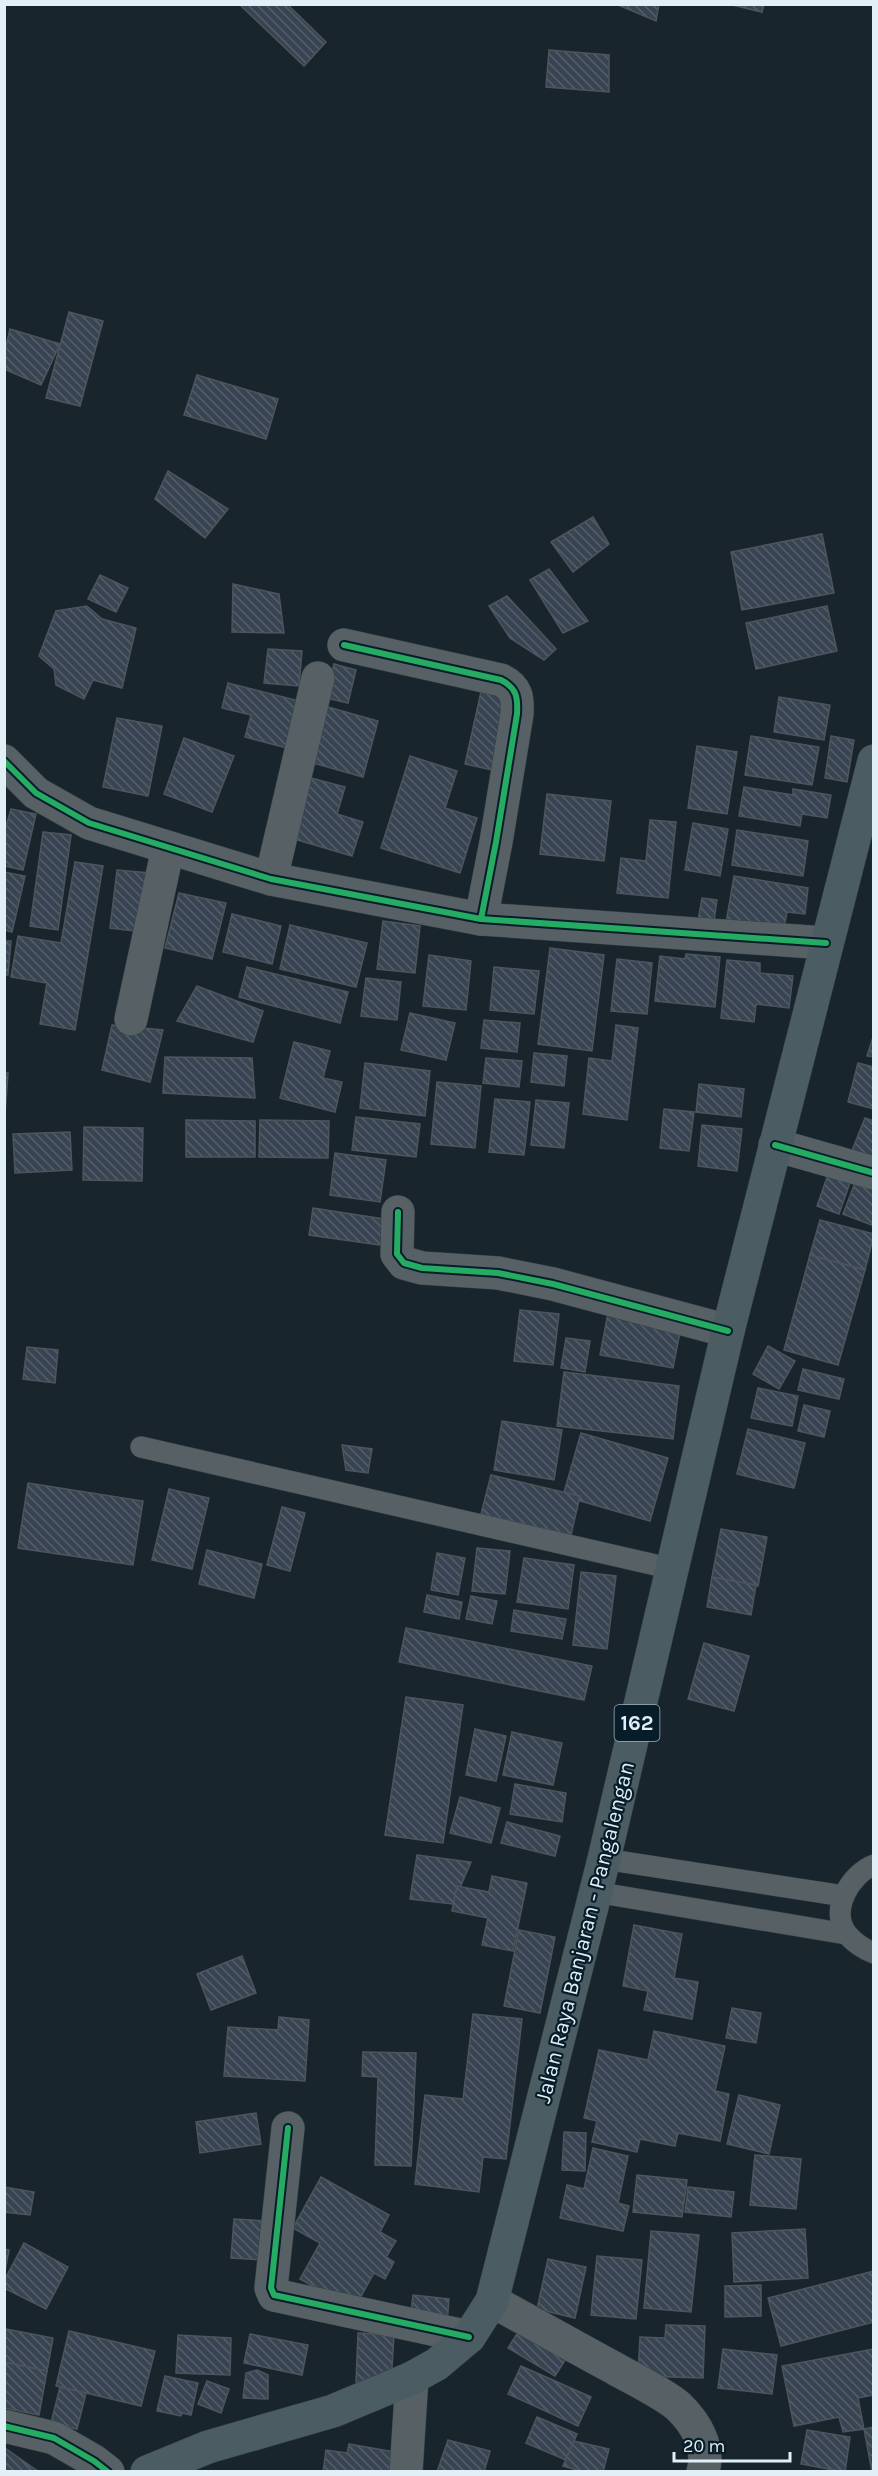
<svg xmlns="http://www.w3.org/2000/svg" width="878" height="2476" font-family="Karla,sans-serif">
  <defs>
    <pattern id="building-back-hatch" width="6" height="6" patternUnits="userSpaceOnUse" patternTransform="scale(1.5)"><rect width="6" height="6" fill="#384452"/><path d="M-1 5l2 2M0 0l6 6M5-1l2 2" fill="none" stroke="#545f6c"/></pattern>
  </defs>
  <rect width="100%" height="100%" fill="#19252c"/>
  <g fill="url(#building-back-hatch)" stroke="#4d555c" stroke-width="1.5">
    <path d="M239,4H287L326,42L304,66Z"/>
    <path d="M616,4H659L656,21Z"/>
    <path d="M728,4H764L762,12Z"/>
    <path d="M549,50L609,55V92L546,87Z"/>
    <path d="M69,312L103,321L80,406L46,398Z"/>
    <path d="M10,329L60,344L41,385L4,369V355Z"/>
    <path d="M197,375L278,399L266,439L184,415Z"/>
    <path d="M168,471L228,509L205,538L155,499Z"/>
    <path d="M593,517L609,544L573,572L551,542Z"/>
    <path d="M822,534L834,593L742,610L731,552Z"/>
    <path d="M549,569L588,621L563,633L530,580Z"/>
    <path d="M100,575L128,588L116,612L88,599Z"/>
    <path d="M233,584L279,594L284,633L232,632Z"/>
    <path d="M507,596L556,649L544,660L510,638L489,606Z"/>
    <path d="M87,606L102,619L136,628L122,688L93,680L84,699L56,685L54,669L39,656L56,611Z"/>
    <path d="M827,606L837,651L756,669L746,623Z"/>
    <path d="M268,649L302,651L299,686L264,683Z"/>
    <path d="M334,664L356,670L348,703L326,698Z"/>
    <path d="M228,683L299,701L287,748L245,737L251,715L222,708Z"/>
    <path d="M481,692L513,699L497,771L465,764Z"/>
    <path d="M779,697L830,705L824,740L774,732Z"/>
    <path d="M328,707L378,721L363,777L313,763Z"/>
    <path d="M117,718L162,726L148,796L103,787Z"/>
    <path d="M751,736L819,747L812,785L745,775Z"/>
    <path d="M831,736L854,740L847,782L825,778Z"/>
    <path d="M184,738L234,756L212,812L164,794Z"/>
    <path d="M697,746L737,752L727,814L688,808Z"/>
    <path d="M410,756L457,771L445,808L477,818L460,873L381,848Z"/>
    <path d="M311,778L345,787L337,814L363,822L352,856L294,839Z"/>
    <path d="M744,787L793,795V789L831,795L827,818L802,814L800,826L739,816Z"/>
    <path d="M547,794L611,801L604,861L540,854Z"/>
    <path d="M11,809L36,814L23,870L4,866V833Z"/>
    <path d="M650,820L676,822L668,898L617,893L621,858L646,861Z"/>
    <path d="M693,823L728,829L720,876L685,870Z"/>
    <path d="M737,830L808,841L803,876L732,865Z"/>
    <path d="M43,832L71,835L58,930L30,926Z"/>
    <path d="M75,862L103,866L75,1030L40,1024L47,983L11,977L18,936L61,943Z"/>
    <path d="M117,870L150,873L143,932L110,928Z"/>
    <path d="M4,872L25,876L12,932L4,930Z"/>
    <path d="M734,876L808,888L805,914L787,912L782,938L725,929Z"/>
    <path d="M179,893L226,903L212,959L165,948Z"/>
    <path d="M702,898L717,900L713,928L697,926Z"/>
    <path d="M232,914L281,926L272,964L223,952Z"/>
    <path d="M383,921L420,926L415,973L377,969Z"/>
    <path d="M290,925L367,943L356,987L280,969Z"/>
    <path d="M4,941H11L8,975H4Z"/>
    <path d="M550,948L604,955L592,1051L538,1044Z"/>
    <path d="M686,954L720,957L715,1007L655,1001L660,956L685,959Z"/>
    <path d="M429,955L471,961L466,1010L423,1006Z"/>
    <path d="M617,959L652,963L647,1014L611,1011Z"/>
    <path d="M727,960L760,963V973L793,976L789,1008L756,1004L754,1022L721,1018Z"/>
    <path d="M247,967L348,992L340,1023L239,997Z"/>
    <path d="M494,967L539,971L534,1014L490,1010Z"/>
    <path d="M366,978L401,982L397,1020L361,1016Z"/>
    <path d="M197,986L263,1011L253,1042L177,1021Z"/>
    <path d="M410,1013L455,1023L446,1060L401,1050Z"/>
    <path d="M484,1020L520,1023L517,1052L481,1048Z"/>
    <path d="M112,1025L163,1030L150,1082L102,1070Z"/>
    <path d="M616,1025L638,1028L627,1120L583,1114L589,1058L612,1061Z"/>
    <path d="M874,1034V1057L867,1056Z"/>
    <path d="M294,1042L330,1051L323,1078L342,1082L335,1112L280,1098Z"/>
    <path d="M534,1053L567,1056L564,1086L531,1082Z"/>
    <path d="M165,1057L252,1058L255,1098L163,1093Z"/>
    <path d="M486,1058L522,1061L519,1087L483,1083Z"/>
    <path d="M365,1063L430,1071L425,1116L360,1108Z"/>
    <path d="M858,1063L874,1067V1109L848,1102Z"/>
    <path d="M4,1073H8L4,1128Z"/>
    <path d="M437,1082L481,1086L475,1148L431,1144Z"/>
    <path d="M699,1084L744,1089L741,1117L696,1112Z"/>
    <path d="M495,1099L530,1102L524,1155L489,1152Z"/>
    <path d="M536,1100L569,1103L564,1148L531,1145Z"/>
    <path d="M664,1109L694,1112L689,1151L660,1148Z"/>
    <path d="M356,1117L420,1124L416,1157L352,1150Z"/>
    <path d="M865,1118L874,1121V1161L851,1153Z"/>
    <path d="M186,1120L255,1121V1157H186Z"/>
    <path d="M260,1120L329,1121L328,1158L259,1157Z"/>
    <path d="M702,1125L742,1129L737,1171L698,1166Z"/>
    <path d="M84,1127L143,1128L142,1181L83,1180Z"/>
    <path d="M70,1132L72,1170L15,1173L13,1134Z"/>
    <path d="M335,1153L386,1160L380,1202L330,1195Z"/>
    <path d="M831,1166L853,1174L839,1214L817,1206Z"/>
    <path d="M858,1175L874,1181V1226L843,1214Z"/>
    <path d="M313,1208L390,1220L386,1246L309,1235Z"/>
    <path d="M820,1220L874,1234L865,1270L810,1255Z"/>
    <path d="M810,1255L865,1270L838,1365L784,1350Z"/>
    <path d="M520,1310L559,1314L553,1365L514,1361Z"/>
    <path d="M608,1313L681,1327L673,1368L600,1355Z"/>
    <path d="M566,1338L590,1341L585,1372L561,1368Z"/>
    <path d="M768,1346L795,1361L779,1389L753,1374Z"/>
    <path d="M27,1347L58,1350L55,1383L23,1379Z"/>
    <path d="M803,1369L844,1379L839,1399L798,1390Z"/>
    <path d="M564,1372L679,1386L673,1439L557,1426Z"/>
    <path d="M758,1388L798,1396L792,1426L751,1418Z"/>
    <path d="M804,1405L830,1411L824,1437L798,1431Z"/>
    <path d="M502,1421L562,1430L554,1480L494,1470Z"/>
    <path d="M748,1429L805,1443L794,1488L737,1474Z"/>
    <path d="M581,1433L668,1458L650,1521L563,1496Z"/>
    <path d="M342,1445L372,1449L368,1473L346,1470Z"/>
    <path d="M491,1475L580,1496L571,1535L481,1514Z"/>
    <path d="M28,1483L143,1501L133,1565L18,1548Z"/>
    <path d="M169,1489L209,1498L192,1569L152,1560Z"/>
    <path d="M282,1507L305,1513L290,1571L267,1565Z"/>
    <path d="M721,1529L767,1537L758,1586L712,1577Z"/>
    <path d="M477,1548L510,1551L505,1594L472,1591Z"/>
    <path d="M207,1550L262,1564L254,1598L199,1584Z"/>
    <path d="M437,1553L465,1558L458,1595L431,1590Z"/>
    <path d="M524,1558L574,1565L568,1609L517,1602Z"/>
    <path d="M581,1572L616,1576L607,1649L573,1645Z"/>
    <path d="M712,1577L756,1585L751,1615L707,1607Z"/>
    <path d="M427,1595L462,1602L459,1619L424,1612Z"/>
    <path d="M471,1596L497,1601L492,1624L466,1619Z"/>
    <path d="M514,1610L566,1619L562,1639L511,1631Z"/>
    <path d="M406,1628L592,1666L584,1700L399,1662Z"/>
    <path d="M704,1643L749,1656L734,1711L688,1699Z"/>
    <path d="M406,1697L463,1705L443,1843L385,1835Z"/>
    <path d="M475,1729L506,1736L496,1781L466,1775Z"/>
    <path d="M512,1732L562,1743L553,1785L503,1775Z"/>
    <path d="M515,1784L566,1793L562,1822L510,1814Z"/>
    <path d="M460,1797L500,1808L491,1843L450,1833Z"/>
    <path d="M507,1822L560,1836L555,1856L501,1843Z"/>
    <path d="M417,1855L471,1862L453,1904L410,1899Z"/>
    <path d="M492,1876L527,1883L513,1951L482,1945L488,1918L452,1911L457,1886L489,1892Z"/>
    <path d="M634,1925L682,1934L674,1978L698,1982L692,2019L644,2010L648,1991L623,1986Z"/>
    <path d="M519,1930L555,1937L540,2013L504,2006Z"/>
    <path d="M242,1956L256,1993L211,2010L197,1974Z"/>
    <path d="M732,2008L761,2013L756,2043L726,2038Z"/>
    <path d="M473,2014L522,2019L506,2159L483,2157L479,2192L415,2184L425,2095L463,2099Z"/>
    <path d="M279,2017L309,2020L305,2081L224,2076L228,2027L278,2030Z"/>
    <path d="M654,2031L725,2046L715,2091L729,2094L720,2141L678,2133L675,2146L640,2139L637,2152L592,2142L597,2121L584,2118L599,2050L648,2060Z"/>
    <path d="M363,2052L416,2053L411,2166L375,2165L378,2077L362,2076Z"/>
    <path d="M739,2095L780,2105L769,2154L727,2144Z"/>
    <path d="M256,2113L261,2144L200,2153L196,2122Z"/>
    <path d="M564,2132L586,2133L585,2171L562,2170Z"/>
    <path d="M593,2148L628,2156L618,2203L629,2206L623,2231L560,2218L567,2185L584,2189Z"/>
    <path d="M755,2155L801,2159L796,2209L750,2205Z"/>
    <path d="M637,2175L687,2180L682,2217L633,2212Z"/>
    <path d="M321,2177L389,2215L380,2232L396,2241L386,2257L394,2262L385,2279L374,2273L354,2309L300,2279L320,2243L293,2228Z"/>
    <path d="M4,2187L34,2192L30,2215L4,2212Z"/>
    <path d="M688,2187L734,2192L731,2217L685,2212Z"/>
    <path d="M234,2219L267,2221L264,2260L231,2258Z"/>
    <path d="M805,2229L808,2278L734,2282L732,2233Z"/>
    <path d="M651,2231L699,2235L691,2312L644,2308Z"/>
    <path d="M24,2243L68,2267L46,2309L4,2288V2281Z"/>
    <path d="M4,2249L9,2250L5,2271H4Z"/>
    <path d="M597,2256L642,2260L636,2319L591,2315Z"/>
    <path d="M548,2259L586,2267L575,2318L537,2309Z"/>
    <path d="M874,2271V2322L781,2346L768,2298Z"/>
    <path d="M761,2285V2316L725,2317V2286Z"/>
    <path d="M413,2295L449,2299L447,2324L410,2320Z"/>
    <path d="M666,2325L705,2326L703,2378L638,2376L640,2337L665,2338Z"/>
    <path d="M522,2326L569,2354L555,2376L508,2348Z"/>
    <path d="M6,2329L53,2338L47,2371L4,2362Z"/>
    <path d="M69,2331L155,2351L141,2406L56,2386Z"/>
    <path d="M358,2333L394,2335L391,2383L356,2382Z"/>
    <path d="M250,2334L308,2345L302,2375L244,2363Z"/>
    <path d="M178,2335L231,2338L230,2375L176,2373Z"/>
    <path d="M723,2349L777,2355L772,2394L718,2388Z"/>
    <path d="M874,2349V2395L858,2398L864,2429L843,2432L839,2417L794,2426L782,2366Z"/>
    <path d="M4,2362L47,2371L39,2415L4,2408Z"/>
    <path d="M521,2366L591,2397L578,2426L508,2394Z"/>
    <path d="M257,2370L268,2375V2399L243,2398L246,2373Z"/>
    <path d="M165,2376L198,2383L191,2415L182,2413L181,2416L157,2411Z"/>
    <path d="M207,2381L229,2389L221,2413L198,2404Z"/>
    <path d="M60,2387L86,2393L77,2429L51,2423Z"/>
    <path d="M537,2417L577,2434L566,2460L526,2443Z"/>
    <path d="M874,2427V2472H872L864,2429Z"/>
    <path d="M807,2430L850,2437L845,2472L801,2464Z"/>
    <path d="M448,2440L490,2451L484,2472H437Z"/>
    <path d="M574,2441L609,2449L603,2472H584L563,2466Z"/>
    <path d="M349,2444L401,2453L397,2472H323L326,2450L347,2453Z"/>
    <path d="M5,2448L39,2472H4Z"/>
  </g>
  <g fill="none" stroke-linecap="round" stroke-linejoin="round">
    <defs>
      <g id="lane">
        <path d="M141,1447L673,1569"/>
        <path d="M604,1859L844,1896"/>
        <path d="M874,1865C850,1874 829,1911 847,1934C853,1942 865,1950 874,1953"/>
        <path d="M595,1892L846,1934"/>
      </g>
      <g id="street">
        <path d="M344,645L501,680C517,688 518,698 517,714L496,842L481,919"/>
        <path d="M4,761L36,793L89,823L271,879L481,919L826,943"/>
        <path d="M271,879L318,678"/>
        <path d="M131,1019L168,848"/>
        <path d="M775,1145L874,1173"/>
        <path d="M398,1212L397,1254L404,1263L422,1268L498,1273L553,1284L728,1331"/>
        <path d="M288,2128L271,2288L274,2295L469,2337"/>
        <path d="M492,2301C533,2323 573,2346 614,2368C633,2379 661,2392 678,2406C696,2423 710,2447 703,2472"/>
        <path d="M4,2426L54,2438L94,2461L108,2472"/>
        <path d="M406,2472L412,2378"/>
      </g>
      <path id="primary" d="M147,2472L208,2447L333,2411L412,2378L437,2364L469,2337L492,2301L604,1859L728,1331L874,761"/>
    </defs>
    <use href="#lane" stroke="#364045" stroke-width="22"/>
    <use href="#street" stroke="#364045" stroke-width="34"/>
    <use href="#primary" stroke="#364045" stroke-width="34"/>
    <use href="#lane" stroke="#566065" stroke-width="21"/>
    <use href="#street" stroke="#566065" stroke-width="33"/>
    <use href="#primary" stroke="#4b5c62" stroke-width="33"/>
    <defs>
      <g id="cycleway">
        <path d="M344,645L501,680C517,688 518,698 517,714L496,842L481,919"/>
        <path d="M4,761L36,793L89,823L271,879L481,919L826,943"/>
        <path d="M775,1145L874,1173"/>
        <path d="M398,1212L397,1254L404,1263L422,1268L498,1273L553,1284L728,1331"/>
        <path d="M288,2128L271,2288L274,2295L469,2337"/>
        <path d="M4,2426L54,2438L94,2461L108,2472"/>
      </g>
    </defs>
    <use href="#cycleway" stroke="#071e2a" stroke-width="10"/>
    <use href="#cycleway" stroke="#26ab63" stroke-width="6"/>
  </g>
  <g text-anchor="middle" stroke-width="4.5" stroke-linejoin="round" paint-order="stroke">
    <rect fill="#071e2a" stroke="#a0b0ba" stroke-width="1.5" x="614.5" y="1705" width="45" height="36" rx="4.5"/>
    <g font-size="21" font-weight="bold" fill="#e1eff7">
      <text x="637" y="1730">162</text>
    </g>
    <g font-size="22" fill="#e1eff7" stroke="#071e2a">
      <text transform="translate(584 1932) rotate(-76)" y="8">Jalan Raya Banjaran - Pangalengan</text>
    </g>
  </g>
  <rect width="878" height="2476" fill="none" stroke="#e1eff7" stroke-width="12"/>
  <path d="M674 2452v9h116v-9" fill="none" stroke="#e1eff7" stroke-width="3"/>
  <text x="683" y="2452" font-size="18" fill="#e1eff7" stroke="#071e2a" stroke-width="4.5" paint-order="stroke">20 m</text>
</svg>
